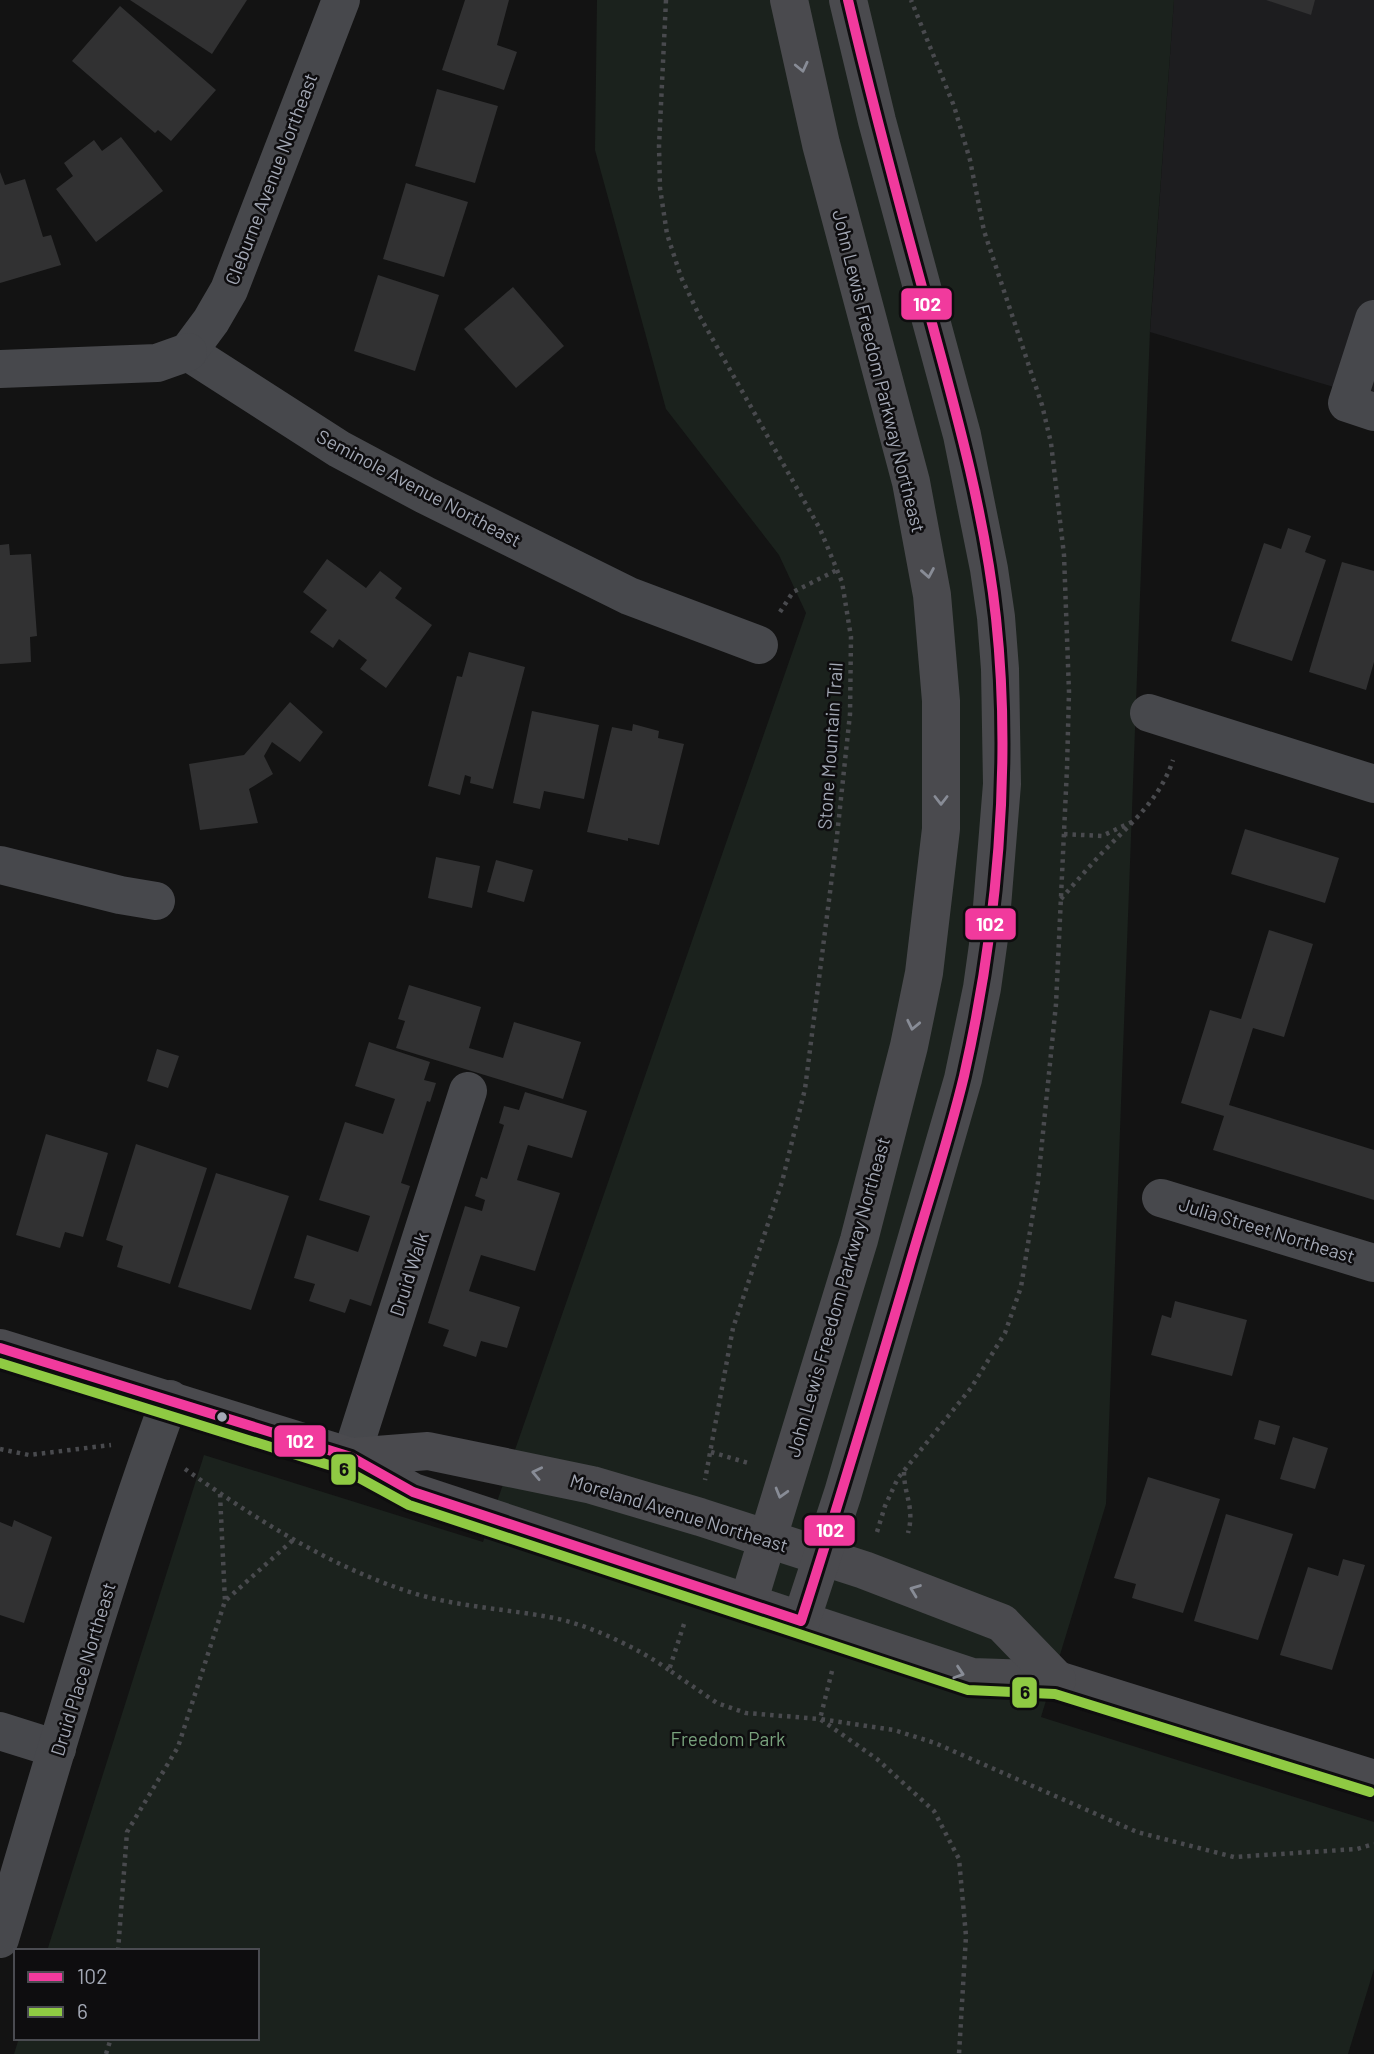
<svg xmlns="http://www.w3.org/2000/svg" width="1374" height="2054" font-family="Barlow,sans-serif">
  <rect width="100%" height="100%" fill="#131313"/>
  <path fill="#1d1d1f" d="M1174,0H1374V399L1150,332Z"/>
  <path fill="#1b221d" d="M597,0H1174L1150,329L1106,1504L1041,1717L1374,1822V1969L1348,2054H14L19,2038H257V1951H47L204,1455L483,1542L806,613L779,555L666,409L595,150Z"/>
  <g fill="#313132">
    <path d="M130,0H247L212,54Z"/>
    <path d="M465,0H509L497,45L517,52L504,90L442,70Z"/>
    <path d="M1266,0H1315L1311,15Z"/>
    <path d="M120,6L216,90L171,141L158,130L155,133L72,61Z"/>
    <path d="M437,89L498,106L475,183L415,166Z"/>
    <path d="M121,137L163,191L96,242L56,189L73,176L64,163L94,140L102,151Z"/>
    <path d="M0,172L5,185L25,179L43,237L51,235L61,265L0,283Z"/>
    <path d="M406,183L468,202L444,277L383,259Z"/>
    <path d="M378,275L439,295L415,371L354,351Z"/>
    <path d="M513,287L564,346L516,388L464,329Z"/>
    <path d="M1288,528L1311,536L1305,552L1326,560L1292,661L1231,641L1264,543L1281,549Z"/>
    <path d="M9,544L10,555L31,554L37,636L30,637L31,662L0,664V545Z"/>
    <path d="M327,559L366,588L380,571L402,588L395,598L432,625L386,688L360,669L367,660L339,639L333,648L310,632L327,610L303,592Z"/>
    <path d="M1342,562L1374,571V662L1366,690L1309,672Z"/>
    <path d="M469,652L525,667L493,789L470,783L471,777L465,775L460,795L428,786L457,676L462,677Z"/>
    <path d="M290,702L323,732L300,762L272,742L264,756L273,774L249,789L258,823L200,830L189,764L244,755Z"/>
    <path d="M532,711L599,725L584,799L544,791L540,809L513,803Z"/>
    <path d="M633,724L659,731L658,738L684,744L659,845L628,838V841L587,832L612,727L632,731Z"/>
    <path d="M1245,829L1339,858L1325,903L1231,874Z"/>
    <path d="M436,857L480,866L472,908L428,898Z"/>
    <path d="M496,860L533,870L524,902L487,892Z"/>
    <path d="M1269,930L1313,944L1284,1037L1253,1028L1229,1105L1374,1150V1200L1213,1150L1224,1116L1181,1103L1210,1010L1241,1019Z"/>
    <path d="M409,985L481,1007L469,1048L503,1058L514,1022L581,1042L563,1099L396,1048L405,1021L398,1019Z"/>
    <path d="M369,1042L430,1062L424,1080L436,1083L430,1102L427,1101L401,1183L410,1186L371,1306L350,1299L345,1313L309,1301L315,1284L294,1278L307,1235L358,1252L370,1216L319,1200L345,1122L383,1134L395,1099L355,1086Z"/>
    <path d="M157,1049L179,1056L168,1088L147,1081Z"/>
    <path d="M525,1092L587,1111L572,1158L528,1145L517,1180L560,1193L535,1271L481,1255L469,1291L520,1307L507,1348L481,1341L476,1357L443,1346L449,1330L428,1323L465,1206L482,1211L485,1200L475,1196L481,1177L487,1179L504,1125L499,1123L504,1106L519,1110Z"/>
    <path d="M46,1134L108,1153L83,1237L65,1232L60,1248L16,1235Z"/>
    <path d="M136,1144L207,1168L170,1284L117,1267L123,1246L106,1240Z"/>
    <path d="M216,1173L289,1196L251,1310L178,1287Z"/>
    <path d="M1175,1301L1247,1320L1232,1376L1151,1355L1162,1315L1171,1318Z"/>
    <path d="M1259,1420L1280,1426L1275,1445L1254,1439Z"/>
    <path d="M1293,1437L1328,1448L1315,1489L1280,1479Z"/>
    <path d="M1148,1477L1220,1499L1183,1613L1132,1598L1136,1584L1114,1578Z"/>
    <path d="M1226,1514L1293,1534L1258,1640L1194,1621Z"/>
    <path d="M14,1520L52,1537L24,1623L0,1615V1522L12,1527Z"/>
    <path d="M1343,1559L1365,1565L1332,1670L1280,1655L1308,1567L1338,1576Z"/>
  </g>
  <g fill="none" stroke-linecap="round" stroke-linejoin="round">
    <g stroke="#494a4e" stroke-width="4.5" stroke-dasharray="3.5 5" stroke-linecap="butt">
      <path d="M666,0L659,146L660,188L667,234L681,277L699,315L820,529L842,582L851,637L850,714L836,845L805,1089L782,1182L733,1328L705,1480"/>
      <path d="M780,612L793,592L837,570"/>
      <path d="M1064,834L1102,836L1136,820"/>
      <path d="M1061,899C1074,884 1087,869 1101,854C1129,825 1160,800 1173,760"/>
      <path d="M0,1449L29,1455L111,1445"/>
      <path d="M711,1452L748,1463"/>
      <path d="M185,1469C256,1519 330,1567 413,1593C458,1607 508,1609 554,1618C592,1626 638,1648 669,1670"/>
      <path d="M904,1472C904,1495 915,1508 908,1533"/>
      <path d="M220,1494L225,1601"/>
      <path d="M877,1532L885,1506L898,1478L971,1388L1005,1333L1021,1287L1038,1182L1056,1004L1067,768L1069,692L1064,555L1051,443L1042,405L984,231L970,160L954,106L911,0"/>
      <path d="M684,1624L669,1670L717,1703L746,1713L820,1719L877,1759L934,1811L959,1859L966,1936L959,2054"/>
      <path d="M832,1671L820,1719L894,1730L935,1743L1137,1832L1234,1857L1357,1849L1374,1844"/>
      <path d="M118,1951L127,1832L178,1747L225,1601L293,1540"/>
      <path d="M106,2054L111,2038"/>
    </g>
    <g stroke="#47484c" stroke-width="38">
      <path d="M1374,319L1347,403L1374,412"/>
      <path d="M188,352L339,449L425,495L629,596L759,645"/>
      <path d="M188,352L211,321L229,290L341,0"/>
      <path d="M0,369L157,363L188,352"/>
      <path d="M1149,713L1374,784"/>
      <path d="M0,865L120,895L156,901"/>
      <path d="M1161,1198L1374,1263"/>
      <path d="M351,1457L468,1091"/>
      <path d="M0,1731L57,1749"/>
      <path d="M0,1939C54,1759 105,1576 170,1399"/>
    </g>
    <g stroke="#4a4a4e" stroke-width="38">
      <path d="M0,1348L351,1457L413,1492L972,1677L1057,1680L1374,1779"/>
      <path d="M351,1457L428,1451L592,1485L700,1517L864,1570L1002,1623L1057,1680"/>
      <path d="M748,1603L859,1240L909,1046L924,973L941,829V701L932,595L911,482L821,144L789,0"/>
      <path d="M801,1621L843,1493L963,1079L982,988L990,931L1002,784L1000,669L996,617L989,569L962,435L877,121L848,0"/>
    </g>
    <defs>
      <path id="bus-1" d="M0,1348L351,1457L413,1492L801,1621C838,1507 872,1392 906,1277C925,1210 948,1143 964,1076C997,930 1012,767 996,618C985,516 957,415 930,316C901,211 873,106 848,0"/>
      <path id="bus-2" d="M0,1363L345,1470L409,1505L968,1690L1055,1694L1370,1792"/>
    </defs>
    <use href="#bus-1" stroke="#0e0d0f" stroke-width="16"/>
    <use href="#bus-2" stroke="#0e0d0f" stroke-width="16"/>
    <use href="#bus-1" stroke="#f13a9d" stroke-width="10"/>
    <use href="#bus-2" stroke="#8fca43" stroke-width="10"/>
  </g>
  <defs><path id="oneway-chevron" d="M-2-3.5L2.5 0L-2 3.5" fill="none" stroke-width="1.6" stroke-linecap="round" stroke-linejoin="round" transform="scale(1.75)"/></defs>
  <g stroke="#888c96">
    <use href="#oneway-chevron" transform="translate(802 67) rotate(77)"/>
    <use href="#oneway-chevron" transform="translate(928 573) rotate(80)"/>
    <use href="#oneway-chevron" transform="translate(941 800) rotate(90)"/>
    <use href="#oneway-chevron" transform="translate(913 1025) rotate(102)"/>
    <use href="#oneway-chevron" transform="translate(537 1473) rotate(-168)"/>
    <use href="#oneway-chevron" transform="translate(781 1493) rotate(106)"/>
    <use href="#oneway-chevron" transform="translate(915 1590) rotate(-159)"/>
    <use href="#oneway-chevron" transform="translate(959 1673) rotate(18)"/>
  </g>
  <circle fill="#a3a8b5" stroke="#0e0d0f" stroke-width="2.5" cx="222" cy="1417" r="6"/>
  <g text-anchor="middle" stroke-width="5" stroke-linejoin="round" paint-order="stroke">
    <g font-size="19" fill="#a3a8b5" stroke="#0e0d0f">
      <text transform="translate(271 179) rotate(-69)" y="7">Cleburne Avenue Northeast</text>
      <text transform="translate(879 371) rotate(76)" y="7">John Lewis Freedom Parkway Northeast</text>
      <text transform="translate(419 488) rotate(28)" y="7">Seminole Avenue Northeast</text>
      <text transform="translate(830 746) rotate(-86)" y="7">Stone Mountain Trail</text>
      <text transform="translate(1267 1230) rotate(17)" y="7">Julia Street Northeast</text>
      <text transform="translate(409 1274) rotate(-72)" y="7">Druid Walk</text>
      <text transform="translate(838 1297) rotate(-74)" y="7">John Lewis Freedom Parkway Northeast</text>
      <text transform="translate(679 1513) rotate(17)" y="7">Moreland Avenue Northeast</text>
      <text transform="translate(83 1669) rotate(-73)" y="7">Druid Place Northeast</text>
    </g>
    <g font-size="19" fill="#79a27d" stroke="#0e0d0f">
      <text x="728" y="1746">Freedom Park</text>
    </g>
  </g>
  <g stroke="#0e0d0f" stroke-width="2.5">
    <rect x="900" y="287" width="53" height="34" rx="7" fill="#f13a9d"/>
    <rect x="964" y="907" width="53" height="34" rx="7" fill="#f13a9d"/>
    <rect x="273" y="1424" width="54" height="34" rx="7" fill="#f13a9d"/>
    <rect x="330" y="1453" width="27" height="33" rx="7" fill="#8fca43"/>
    <rect x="803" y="1514" width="53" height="33" rx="7" fill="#f13a9d"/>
    <rect x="1011" y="1676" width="27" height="33" rx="7" fill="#8fca43"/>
  </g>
  <g font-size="19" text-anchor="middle" font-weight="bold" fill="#fff">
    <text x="927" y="311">102</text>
    <text x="990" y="931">102</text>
    <text x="300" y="1448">102</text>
    <text x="830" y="1537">102</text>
  </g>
  <g font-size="19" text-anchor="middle" font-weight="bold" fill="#111">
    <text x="344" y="1476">6</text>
    <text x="1025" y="1699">6</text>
  </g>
  <rect x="14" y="1949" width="245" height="91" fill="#0e0d0f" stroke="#4a4b51" stroke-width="2"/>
  <rect x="28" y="1972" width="35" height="10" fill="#f13a9d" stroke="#4a4b51" stroke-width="2"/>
  <text x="77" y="1984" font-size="21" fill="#a3a8b5">102</text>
  <rect x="28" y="2007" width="35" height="10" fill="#8fca43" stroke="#4a4b51" stroke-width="2"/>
  <text x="77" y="2019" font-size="21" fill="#a3a8b5">6</text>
</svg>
